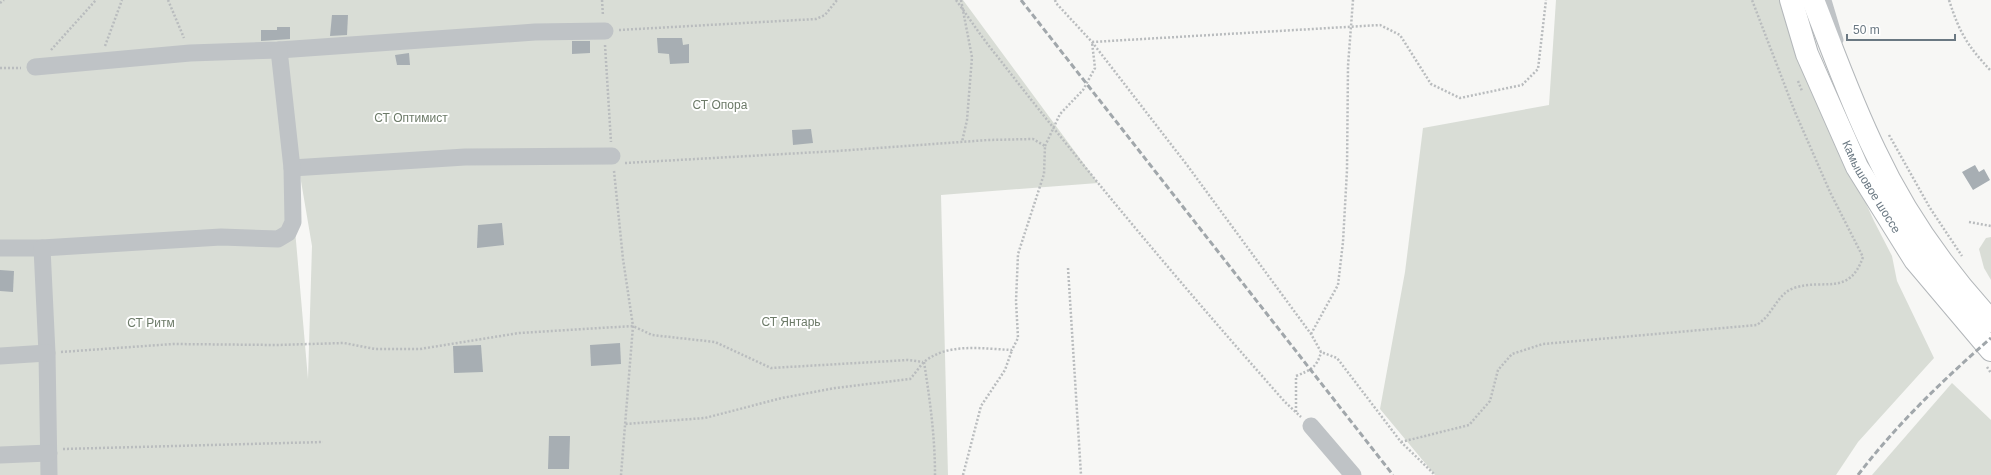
<svg xmlns="http://www.w3.org/2000/svg" width="1991" height="475" font-family="Helvetica,sans-serif">
  <rect width="100%" height="100%" fill="#f7f7f5"/>
  <g fill="#d9ddd6" fill-rule="evenodd">
    <path d="M0,0H963L1098,183L941,195L948,475H0ZM280,57L312,246L308,379Z"/>
    <path d="M1556,0H1780L1823,110L1874,221L1892,256L1897,281L1934,358L1858,442L1836,475H1435L1380,409L1405,272L1423,128L1549,105Z"/>
    <path d="M1991,237V280L1984,268L1979,249L1986,238Z"/>
    <path d="M1952,383L1991,420V475H1872Z"/>
  </g>
  <g fill="#a7aeb3">
    <path d="M332,15H348L347,35L330,36Z"/>
    <path d="M277,27H290V39L261,41V30H277Z"/>
    <path d="M657,38H682L683,45L689,44V63L670,64L669,54L658,53Z"/>
    <path d="M572,41H590V53L572,54Z"/>
    <path d="M409,53L410,65H397L395,55Z"/>
    <path d="M811,129L813,143L793,145L792,130Z"/>
    <path d="M1975,165L1979,172L1984,169L1990,180L1973,190L1962,172Z"/>
    <path d="M502,223L504,245L477,248L478,225Z"/>
    <path d="M0,270L14,271L13,292L0,291Z"/>
    <path d="M620,343L621,364L591,366L590,345Z"/>
    <path d="M481,345L483,372L454,373L453,346Z"/>
    <path d="M549,436H570L569,469H548Z"/>
  </g>
  <g fill="none" stroke-linecap="round" stroke-linejoin="round">
    <defs>
      <g id="primary">
        <path id="s1" d="M1791,0L1807,54L1857,167L1915,260L1991,350"/>
        <path d="M1813,0C1833,51 1851,102 1875,151C1904,213 1945,271 1991,321"/>
      </g>
    </defs>
    <use href="#primary" stroke="#b3b7ba" stroke-width="24"/>
    <g stroke="#b9bcbe" stroke-width="2.5" stroke-dasharray="2 2" stroke-linecap="butt">
      <path d="M168,0L184,38"/>
      <path d="M602,0L603,16"/>
      <path d="M956,0C970,19 982,38 997,56C1089,175 1185,289 1285,402L1301,417"/>
      <path d="M961,0L972,57L967,120L962,142"/>
      <path d="M1055,0L1056,3L1092,42L1187,165L1311,334L1321,352L1337,358L1401,442L1435,475"/>
      <path d="M1949,0C1960,34 1967,45 1991,71"/>
      <path d="M0,3L4,0"/>
      <path d="M619,30L816,19L825,15L837,0"/>
      <path d="M605,45L611,142"/>
      <path d="M105,46L122,0"/>
      <path d="M51,50L96,0"/>
      <path d="M0,68H21"/>
      <path d="M1798,81L1802,91"/>
      <path d="M1889,135L1930,208L1962,256"/>
      <path d="M1045,146L1060,114L1083,90L1095,68L1092,42L1380,25L1400,35L1431,84L1460,98L1522,85L1538,69L1546,0"/>
      <path d="M625,163L837,151L988,140L1033,139L1045,146L1044,174L1018,254L1016,301L1018,338L1012,350C984,349 948,342 924,362C919,367 915,374 910,379L835,388L782,398L705,418L625,424"/>
      <path d="M614,171L623,259L633,326L621,475"/>
      <path d="M1969,222L1991,226"/>
      <path d="M1068,268L1081,475"/>
      <path d="M1311,334L1338,285L1343,242L1347,170L1348,66L1353,0"/>
      <path d="M61,352L173,344L277,345L344,343L375,349H420L519,333L633,326L652,335L715,342L771,368L908,360L923,362"/>
      <path d="M924,362C930,400 935,437 935,475"/>
      <path d="M1987,367L1991,373"/>
      <path d="M1296,412V376C1310,370 1317,368 1321,352"/>
      <path d="M1401,442L1469,425L1490,401L1498,370L1512,354L1543,344L1757,325C1762,321 1767,317 1770,312C1777,303 1782,292 1794,288C1824,278 1849,297 1863,257L1830,192L1795,112L1752,0"/>
      <path d="M63,449L323,442"/>
      <path d="M963,475L981,406L1005,370L1012,350"/>
    </g>
    <path stroke="#bfc3c6" stroke-width="9" d="M1827,0L1839,40"/>
    <g stroke="#bfc3c6" stroke-width="17">
      <path d="M35,67L190,53L279,50L535,32L605,31"/>
      <path d="M292,168L465,157L612,156"/>
      <path d="M0,248H42L221,237L278,239L288,233L293,222L292,168L279,50"/>
      <path d="M42,248L47,353L49,475"/>
      <path d="M0,356L47,353"/>
      <path d="M1311,426L1353,475"/>
      <path d="M0,455L49,453"/>
    </g>
    <use href="#primary" stroke="#fff" stroke-width="22"/>
    <g stroke="#a1a7ab" stroke-width="3" stroke-dasharray="6 3" stroke-linecap="butt">
      <path d="M1021,0L1393,475"/>
      <path d="M1858,475C1897,424 1943,380 1991,338"/>
    </g>
  </g>
  <g text-anchor="middle" stroke-width="4" stroke-linejoin="round" paint-order="stroke">
    <g font-size="12" fill="#6c7a68" stroke="#fff">
      <text x="720" y="109">СТ Опора</text>
      <text x="411" y="122">СТ Оптимист</text>
      <text x="791" y="326">СТ Янтарь</text>
      <text x="151" y="327">СТ Ритм</text>
    </g>
    <g font-size="12" fill="#6a7882" stroke="#fff">
      <text dy="4" stroke="none"><textPath href="#s1" startOffset="204">Камышовое шоссе</textPath></text>
    </g>
  </g>
  <path d="M1847 34v6h108v-6" fill="none" stroke="#6a7882" stroke-width="2"/>
  <text x="1853" y="34" font-size="12" fill="#6a7882" stroke="#ffffff" stroke-width="3" paint-order="stroke">50 m</text>
</svg>
